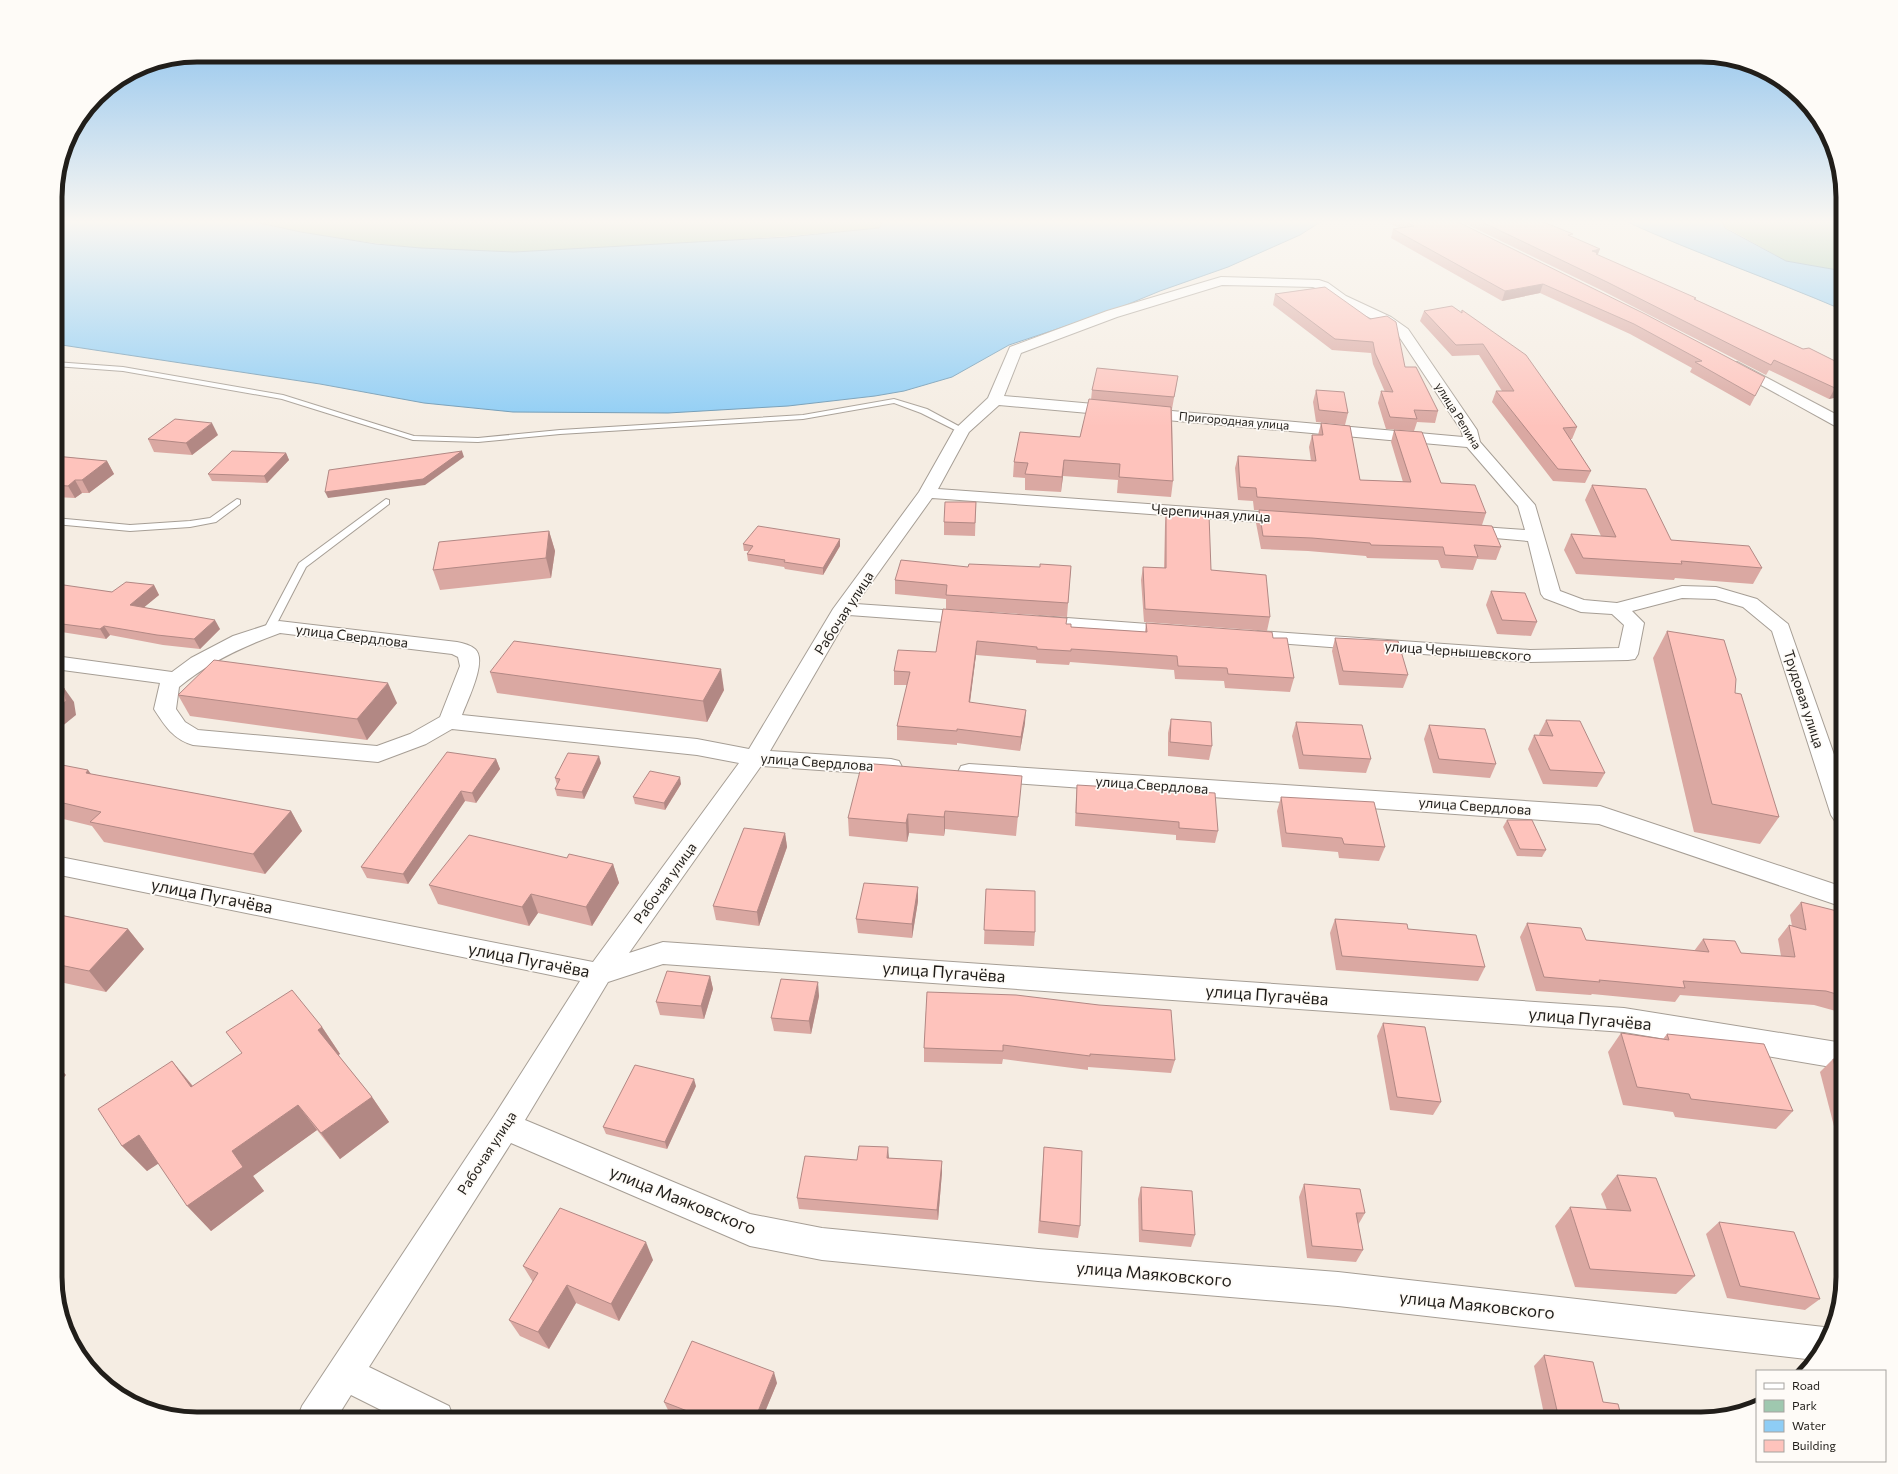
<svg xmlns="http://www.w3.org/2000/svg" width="1898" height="1474" font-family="Commissioner,sans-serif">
  <rect width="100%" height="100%" fill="#f5ede3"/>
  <g fill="#9fc8af">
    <path d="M250,221H883L879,228C808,235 736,240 664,244C614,247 565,251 515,252C426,252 337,241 250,221Z"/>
    <path d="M1722,221H1843V271L1786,261L1725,227Z"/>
  </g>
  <g fill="#8ecdf5" stroke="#6d98b3">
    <path d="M55,221H250L301,232L376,244L421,248L514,252L787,237L879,228L883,221H1322L1300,235L1228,267L1160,291L1114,310L1009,345L952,377L904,391L875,396L788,406L668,413L513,412L424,403L320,384L55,344Z"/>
    <path d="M1625,221H1722L1725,228L1786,261L1843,271V310C1771,279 1697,254 1625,221Z"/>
  </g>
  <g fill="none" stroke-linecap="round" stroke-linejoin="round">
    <defs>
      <g id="service">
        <path d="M55,362L123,367L283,395L414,436L478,438L560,430L803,415L894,399L927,409L966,430L965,432H959L921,413L894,403L803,419L560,434L478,442L413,440L282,399L123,371L55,366Z"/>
        <path d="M237,499L240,500V504L216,522L190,527L130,531L55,524V518L130,525L190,521L210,518Z"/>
        <path d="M386,499L389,500V504L306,567L273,631L272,633H264L263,631L299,563Z"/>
      </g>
      <g id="minor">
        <path d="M1221,277L1319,280L1328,283L1346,296L1391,317L1408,329L1477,430L1480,442L1535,505L1560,591L1584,600L1617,603L1682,586L1716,587L1757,599L1788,624L1843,780V824L1835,821L1831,815L1772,631L1743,607L1715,599L1682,598L1632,611L1644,623L1638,654L1635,659L1628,660L1530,662L1251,641L1248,637L1251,633L1258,631L1530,650L1619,648L1624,625L1612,614L1581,612L1544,598L1541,594L1528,541L1461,535L1458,531L1461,527L1467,526L1525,530L1518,506L1467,447L999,405L969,432L938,489L1287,514L1293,515L1296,519L1293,523L1287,524L932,498L856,604L972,612L979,614L982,618L979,622L972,624L849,615L770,751L891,759L899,761L902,767L899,773L891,775L761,766L629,953L663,942L1624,1008L1843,1043V1069L1624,1032L663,964L608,982L525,1120L750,1214L822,1228L1038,1249L1338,1272L1824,1327L1832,1330L1815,1360L1338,1306L1038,1281L822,1260L750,1246L511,1143L369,1367L449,1406L454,1419H399L351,1395L336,1419H297L302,1406L494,1116L580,981L55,874V856L593,962L739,763L697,755L452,729L426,744L378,762L193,745C173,739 165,726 154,709L160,683L55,669V656L172,672L191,658L233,636L279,621L457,642C463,643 470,645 475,649C488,660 467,701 462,715L697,739L749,749L833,609L919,492L954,430L988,398L1010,347L1107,311ZM1222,285L1313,287L1318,289L1336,302L1381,323L1398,335L1461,430L1463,437L1004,396L1021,353L1117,317ZM280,633L452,654L458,657L460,666L440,717L410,734L377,746L198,730L185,722L176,709L179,687C209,662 244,646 280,633Z"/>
        <path d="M1737,362L1843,418V429L1837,427L1732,369L1730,366L1732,363Z"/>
        <path d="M1040,616L1175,626L1182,628L1185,632L1182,636L1175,638L1033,626L1030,622L1033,618Z"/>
        <path d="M969,764L1600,806L1843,887V907L1599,824L969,780L961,778L958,772L961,766Z"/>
      </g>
    </defs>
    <use href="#service" stroke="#a69e95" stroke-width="2"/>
    <use href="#minor" stroke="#a69e95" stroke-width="2"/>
    <use href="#service" fill="#fff" fill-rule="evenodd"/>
    <use href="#minor" fill="#fff" fill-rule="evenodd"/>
  </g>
  <g fill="#daa8a2">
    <path d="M1385,221H1456L1765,377L1750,406L1690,372L1692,368L1630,334L1540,293L1502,301L1391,238L1393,229L1399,228Z"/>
    <path d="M1460,221H1541L1572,237L1598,255L1803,349L1843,365V396L1829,399L1769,370L1766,375L1603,291Z"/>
    <path d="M1325,287L1405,367L1438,411L1435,423L1417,422L1414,431L1386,429L1378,403L1381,391L1385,392L1373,364L1371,353L1332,350L1273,305L1275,294Z"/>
    <path d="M1462,310L1577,427L1572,439H1570L1591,471L1585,483L1553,481L1492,402L1496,391H1502L1479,355L1452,356L1420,321L1424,311L1461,312Z"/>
    <path d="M1178,376L1172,409L1173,481L1171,497L1117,493L1118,480L1063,476L1061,492L1025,490V478L1013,477L1014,462L1080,437L1091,400L1092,390Z"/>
    <path d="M1316,390L1348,413L1345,425L1316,422L1313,402Z"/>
    <path d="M1321,423L1360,480L1403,482L1391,442L1394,430L1441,483L1486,513L1482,525L1501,547L1496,560L1477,559L1473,570L1441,568L1438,560L1367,558L1366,556L1308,551L1261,549L1256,523L1259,510H1254L1253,501L1238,500L1235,468L1238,456L1311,461L1309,447L1312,435H1318Z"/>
    <path d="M218,435L192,455L154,452L148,439Z"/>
    <path d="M286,453L289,460L267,483L212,481L208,474Z"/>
    <path d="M55,456L107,461L114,474L89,493H82L75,498L55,497Z"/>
    <path d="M1592,485L1671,540L1762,568L1753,584L1675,578L1674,580L1576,574L1564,550L1571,534L1601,536L1585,500Z"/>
    <path d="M976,502L975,536L944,535V522Z"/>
    <path d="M1166,512L1211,570L1270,617L1267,631L1144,622L1141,580L1143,567L1164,568L1165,525Z"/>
    <path d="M549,531L555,551L551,578L440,590L433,570Z"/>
    <path d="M743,544L840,546L823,575L785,569L784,567L748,561L747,554L749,551H744Z"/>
    <path d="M1071,566L1067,617L946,609V599L895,594V580L968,567H1040Z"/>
    <path d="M55,585L112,592L154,585L159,595L144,607L220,629L200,649L163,645L110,635L106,639L55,631Z"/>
    <path d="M1491,591L1537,622L1531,636L1497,634L1486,605Z"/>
    <path d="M943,609L1066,624L1071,627L1145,632L1146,623L1273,638L1294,678L1290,692L1225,688L1224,681L1175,679L1174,670L1070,662L1069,665L1036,663V660L976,655L970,703L1025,723L1020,751L957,743V745L897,740V726L907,685H894V671L936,652Z"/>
    <path d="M1667,631L1735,693L1779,817L1760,844L1694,832L1653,658Z"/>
    <path d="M1335,638L1408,675L1403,688L1339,685L1332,651Z"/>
    <path d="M490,672L724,690L707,722L497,693Z"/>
    <path d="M178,695L397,703L367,740L190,716Z"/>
    <path d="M1171,719L1212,746L1209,760L1168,756V733Z"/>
    <path d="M1546,720L1605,773L1597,787L1543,784L1528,749L1534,735L1540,736L1539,734Z"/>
    <path d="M1296,722L1371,759L1366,773L1299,769L1292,736Z"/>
    <path d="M1429,725L1496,764L1490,778L1433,773L1424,739Z"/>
    <path d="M496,759L500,769L476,803L465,801L408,884L367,878L361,867Z"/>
    <path d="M601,763L584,799L557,796L555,789L557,785L555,778Z"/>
    <path d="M55,765L88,770L91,774L291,811L302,831L265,874L104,842L92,826L55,817Z"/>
    <path d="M681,784L665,810L635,804L633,797Z"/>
    <path d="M1077,785L1218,831L1215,843L1176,840V835L1075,826L1076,797Z"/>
    <path d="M1020,795L1016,836L945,829L944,836L909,833L907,842L849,836L848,818Z"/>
    <path d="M1281,797L1385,847L1379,861L1339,858L1338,852L1282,847L1277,811Z"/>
    <path d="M1507,820L1546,850L1542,857L1517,856L1503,827Z"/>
    <path d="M785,833L787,847L759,926L716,920L713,906Z"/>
    <path d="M613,864L619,883L592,926L538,913L529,926L438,904L429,885Z"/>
    <path d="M918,887V901L912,938L858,933L856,919Z"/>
    <path d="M986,889L1035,932L1034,946L984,944Z"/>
    <path d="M1801,902L1843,920V1013L1814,1005L1680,995L1675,1002L1592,994L1591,995L1536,991L1520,937L1527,923L1586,940L1694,951L1703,939L1741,953L1781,956L1778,939L1789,925L1792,926L1790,915Z"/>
    <path d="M55,914L128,929L144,949L106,992L55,981Z"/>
    <path d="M1335,919L1408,929L1485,967L1478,981L1336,970L1330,933Z"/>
    <path d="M710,976L713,989L704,1019L660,1015L656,1002Z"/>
    <path d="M927,992L1175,1060L1171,1073L1088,1067V1070L1003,1059L1002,1064L924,1062V1048Z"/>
    <path d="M819,996L811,1034L774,1031L771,1018Z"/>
    <path d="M1383,1023L1441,1102L1433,1115L1390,1110L1377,1036Z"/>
    <path d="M322,1027L340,1054L338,1055L372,1097L389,1122L340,1159L317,1130L253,1176L264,1191L211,1231L158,1163L147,1171L122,1146L172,1061L193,1086Z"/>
    <path d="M1621,1033L1663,1039L1667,1034L1793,1111L1776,1129L1675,1117L1673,1112L1623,1105L1608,1052Z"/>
    <path d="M1833,1059L1843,1061V1161L1820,1072Z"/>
    <path d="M696,1086L667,1149L606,1134L603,1127Z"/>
    <path d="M1044,1147L1080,1226L1078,1238L1038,1233L1043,1160Z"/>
    <path d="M889,1158L942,1161V1172L938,1220L799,1209L797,1198L857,1160Z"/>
    <path d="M1617,1175L1695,1276L1676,1294L1575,1287L1555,1226L1570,1207L1607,1210L1601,1194Z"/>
    <path d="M1304,1184L1365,1213L1358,1225L1363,1250L1356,1262L1307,1258L1299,1197Z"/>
    <path d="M1141,1187L1195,1235L1191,1247L1139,1242L1138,1199Z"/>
    <path d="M1719,1222L1820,1299L1805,1310L1727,1298L1706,1234Z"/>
    <path d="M653,1260L619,1321L576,1303L549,1349L520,1336L509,1320L533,1282L523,1266Z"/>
    <path d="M1544,1355L1603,1402L1622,1419H1545L1534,1366Z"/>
    <path d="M777,1383L762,1419H686L669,1412L664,1402Z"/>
  </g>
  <g fill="#b28884">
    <path d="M1600,249L1596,259L1592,251Z"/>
    <path d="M1543,284L1540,293L1502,301L1505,291Z"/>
    <path d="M1843,387V396L1829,399L1835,388Z"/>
    <path d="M212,423L218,435L192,455L186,443Z"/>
    <path d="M462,451L464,457L425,485L328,498L325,492Z"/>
    <path d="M286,453L289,460L267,483L264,476Z"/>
    <path d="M1064,460L1063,476L1061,492L1062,477Z"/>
    <path d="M107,461L114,474L89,493L82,480Z"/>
    <path d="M75,480L82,493L75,498L68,486Z"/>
    <path d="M549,531L555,551L551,578L546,558Z"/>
    <path d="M840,539V546L823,575V568Z"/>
    <path d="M154,585L159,595L136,614L130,605Z"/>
    <path d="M215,620L220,629L200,649L194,639Z"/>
    <path d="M104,626L110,635L106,639L100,629Z"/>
    <path d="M977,641L976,655L968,716L969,702Z"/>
    <path d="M55,666L64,679L55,686Z"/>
    <path d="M721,669L724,690L707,722L703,701Z"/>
    <path d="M388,683L397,703L367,740L357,719Z"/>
    <path d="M64,688L74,702L76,715L55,732V710Z"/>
    <path d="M1026,710L1025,723L1020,751L1021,737Z"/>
    <path d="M599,756L601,763L584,799L582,792Z"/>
    <path d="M496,759L500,769L476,803L472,793Z"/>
    <path d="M88,770L102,790L86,773Z"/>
    <path d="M680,777L681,784L665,810L664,803Z"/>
    <path d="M461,791L465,801L408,884L403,874Z"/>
    <path d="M291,811L302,831L265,874L253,854Z"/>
    <path d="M945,811V829L944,836V817Z"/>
    <path d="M908,814L909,833L907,842L906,823Z"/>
    <path d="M785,833L787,847L759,926L757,912Z"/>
    <path d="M613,864L619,883L592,926L586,907Z"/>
    <path d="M918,887V901L912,938V924Z"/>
    <path d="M531,894L538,913L529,926L522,907Z"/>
    <path d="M128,929L144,949L106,992L89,971Z"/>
    <path d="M710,976L713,989L704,1019L701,1006Z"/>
    <path d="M818,982L819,996L811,1034L809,1021Z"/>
    <path d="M322,1027L340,1054L335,1057L318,1030Z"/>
    <path d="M172,1061L194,1088L191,1087Z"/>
    <path d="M55,1063L66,1075L55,1088Z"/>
    <path d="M694,1079L696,1086L667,1149L665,1142Z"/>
    <path d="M372,1097L389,1122L340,1159L321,1133Z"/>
    <path d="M298,1105L317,1130L253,1176L264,1191L211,1231L187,1206L232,1151Z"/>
    <path d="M139,1135L164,1160L147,1171L122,1146Z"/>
    <path d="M888,1147L889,1158H887Z"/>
    <path d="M942,1161V1172L938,1220L937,1210Z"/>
    <path d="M646,1242L653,1260L619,1321L611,1304Z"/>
    <path d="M567,1285L576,1303L549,1349L538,1332Z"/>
    <path d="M774,1372L777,1383L762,1419H755Z"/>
  </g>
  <g fill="#fec3bc" stroke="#b28884">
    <path d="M1405,221H1456L1645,314L1765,377L1755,396L1695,362L1702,361L1634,324L1543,284L1505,291L1393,229L1414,226Z"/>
    <path d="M1480,221H1541L1573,234L1568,235L1600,249L1592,251L1598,253L1596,254L1696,298L1694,299L1803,349L1809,348L1843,365V387L1835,388L1774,360L1771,365L1607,282Z"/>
    <path d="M1325,287L1370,319L1387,316L1396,322L1405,367H1416L1438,411L1414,410L1417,419L1390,417L1381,391L1393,392L1375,353L1373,342L1335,339L1275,294Z"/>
    <path d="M1452,306L1462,313V310L1526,355L1577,427L1563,428L1591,471L1558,469L1496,391H1514L1483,344L1456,345L1424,311Z"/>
    <path d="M1097,368L1178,376L1174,397L1092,390Z"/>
    <path d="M1316,390L1344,392L1348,413L1319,410Z"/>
    <path d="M1089,399L1171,407L1173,481L1119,477L1120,464L1064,460L1062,477L1025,474L1028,463L1014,462L1020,432L1080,437Z"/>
    <path d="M175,419L212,423L186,443L148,439Z"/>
    <path d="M1321,423L1350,426L1360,480L1411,482L1394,430L1422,432L1441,483L1475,485L1486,513L1257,497L1256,488L1240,487L1238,456L1316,461L1312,435H1323Z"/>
    <path d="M232,451L286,453L264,476L208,474Z"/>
    <path d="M462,451L423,479L325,492L329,470Z"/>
    <path d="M55,456L107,461L82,480H75L68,486L55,485Z"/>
    <path d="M1592,485L1646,489L1671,540L1749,546L1762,568L1681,561L1682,564L1583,558L1571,534L1616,537Z"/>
    <path d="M945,502H976L975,523L944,522Z"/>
    <path d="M1259,510L1492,526L1501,547L1474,545L1478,557L1445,555L1443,547L1371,545L1370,543L1312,538L1263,536Z"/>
    <path d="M1166,512L1209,515L1211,570L1266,575L1270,617L1145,609L1143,567L1166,568Z"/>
    <path d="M758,526L840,539L823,568L784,562L785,560L747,554L753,546L743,544Z"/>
    <path d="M549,531L546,558L433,570L439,542Z"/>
    <path d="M901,560L968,567L969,564L1040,567V564L1071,566L1068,603L946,595L947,585L895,580Z"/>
    <path d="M126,582L154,585L130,605L215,620L194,639L157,635L104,626L100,629L55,623V585L57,584L112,592Z"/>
    <path d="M1491,591L1525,593L1537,622L1502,620Z"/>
    <path d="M943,609L1067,618L1066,624H1071V627L1147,632L1146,623L1272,632L1273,638H1287L1294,678L1228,674L1227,668L1178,666L1177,656L1071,649V651L1037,649V647L977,641L969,702L1026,710L1021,737L957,729V731L897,726L910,672L894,671L898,650L936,652Z"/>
    <path d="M1667,631L1724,640L1736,679L1735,693L1741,694L1779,817L1712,804Z"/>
    <path d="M1335,638L1398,641L1408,675L1343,671Z"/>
    <path d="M514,641L721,669L703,701L490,672Z"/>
    <path d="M214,660L388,683L357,719L178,695Z"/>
    <path d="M55,687L64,688L66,701L55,710Z"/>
    <path d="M1171,719L1211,722L1212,746L1170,742Z"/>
    <path d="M1546,720L1580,721L1605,773L1550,770L1534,735L1553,736Z"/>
    <path d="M1296,722L1362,725L1371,759L1303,755Z"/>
    <path d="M1429,725L1485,729L1496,764L1439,759Z"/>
    <path d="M447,752L496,759L472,793L461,791L403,874L361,867Z"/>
    <path d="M568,753L599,756L582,792L555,789L560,779L555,778Z"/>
    <path d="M862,763L1022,776L1018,817L945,811L944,817L908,814L906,823L848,818Z"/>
    <path d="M57,764L88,770L86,773L291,811L253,854L90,822L101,812L55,801V765Z"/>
    <path d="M650,771L680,777L664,803L633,797Z"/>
    <path d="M1077,785L1215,793L1218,831L1179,828V822L1076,813Z"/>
    <path d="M1281,797L1374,802L1385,847L1344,844L1342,838L1286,833Z"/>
    <path d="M1507,820H1532L1546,850L1520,849Z"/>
    <path d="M744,828L785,833L757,912L713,906Z"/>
    <path d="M469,835L567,858L569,854L613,864L586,907L531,894L522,907L429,885Z"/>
    <path d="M864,883L918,887L912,924L856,919Z"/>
    <path d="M986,889L1035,891V932L984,930Z"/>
    <path d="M1801,902L1841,912L1843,920V996L1826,991L1683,981L1685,988L1599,980L1600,982L1544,977L1527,923L1581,928L1586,940L1709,952L1703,939L1735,941L1741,953L1795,957L1789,925L1806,930Z"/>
    <path d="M55,914L128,929L89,971L55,964Z"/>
    <path d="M1335,919L1407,924L1408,929L1476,935L1485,967L1342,956Z"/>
    <path d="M667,971L710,976L701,1006L656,1002Z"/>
    <path d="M781,979L818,982L809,1021L771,1018Z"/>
    <path d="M292,990L322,1027L318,1030L372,1097L321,1133L298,1105L232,1151L243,1167L187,1206L139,1135L122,1146L98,1109L172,1061L191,1087L242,1053L226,1032Z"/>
    <path d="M927,992L1016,995L1099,1005L1171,1010L1175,1060L1090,1054V1056L1003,1045V1051L924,1048Z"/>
    <path d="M1383,1023L1425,1027L1441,1102L1397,1097Z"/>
    <path d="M1621,1033L1669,1040L1667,1034L1764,1044L1793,1111L1691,1099L1689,1094L1637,1087Z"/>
    <path d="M1833,1059L1843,1061V1096Z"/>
    <path d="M635,1065L694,1079L665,1142L603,1127Z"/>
    <path d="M859,1146L888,1147L887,1158L942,1161L937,1210L797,1198L805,1156L857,1160Z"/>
    <path d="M1044,1147L1082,1151L1080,1226L1040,1221Z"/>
    <path d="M1617,1175L1656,1178L1695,1276L1590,1269L1570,1207L1631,1211Z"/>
    <path d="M1304,1184L1360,1189L1365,1213H1356L1363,1250L1312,1246Z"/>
    <path d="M1141,1187L1192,1191L1195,1235L1142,1230Z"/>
    <path d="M560,1208L646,1242L611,1304L567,1285L538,1332L509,1320L538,1273L523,1266Z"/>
    <path d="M1719,1222L1794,1232L1820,1299L1740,1286Z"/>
    <path d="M692,1341L774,1372L755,1419H708L664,1402Z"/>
    <path d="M1544,1355L1593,1362L1603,1402L1618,1404L1622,1419H1559Z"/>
  </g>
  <linearGradient id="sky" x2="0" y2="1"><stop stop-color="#84beed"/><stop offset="0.52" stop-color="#faf7f2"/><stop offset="1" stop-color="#faf7f2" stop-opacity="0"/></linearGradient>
  <rect width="1898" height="427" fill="url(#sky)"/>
  <g text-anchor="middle" stroke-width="3.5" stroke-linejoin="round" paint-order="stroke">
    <g font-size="12" fill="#211e1a" stroke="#fefbf7">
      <text transform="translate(1458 416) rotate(58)" y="4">улица Репина</text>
      <text transform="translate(1234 421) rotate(5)" y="4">Пригородная улица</text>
    </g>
    <g font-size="14" fill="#211e1a" stroke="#fefbf7">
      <text transform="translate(1211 513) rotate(4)" y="5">Черепичная улица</text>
      <text transform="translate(844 613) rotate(-57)" y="5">Рабочая улица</text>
      <text transform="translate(352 636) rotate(7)" y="5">улица Свердлова</text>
      <text transform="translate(1458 651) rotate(4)" y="5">улица Чернышевского</text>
      <text transform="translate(1804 699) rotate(72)" y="5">Трудовая улица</text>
      <text transform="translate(817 762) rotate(4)" y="5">улица Свердлова</text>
      <text transform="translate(1152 785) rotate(4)" y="5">улица Свердлова</text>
      <text transform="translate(1475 806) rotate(4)" y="5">улица Свердлова</text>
      <text transform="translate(665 883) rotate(-54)" y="5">Рабочая улица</text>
      <text transform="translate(487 1153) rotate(-57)" y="5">Рабочая улица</text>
    </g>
    <g font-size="17" fill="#211e1a" stroke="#fefbf7">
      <text transform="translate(212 896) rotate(11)" y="6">улица Пугачёва</text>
      <text transform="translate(529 960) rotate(11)" y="6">улица Пугачёва</text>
      <text transform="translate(944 972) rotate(4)" y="6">улица Пугачёва</text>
      <text transform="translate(1267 995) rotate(4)" y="6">улица Пугачёва</text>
      <text transform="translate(1590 1019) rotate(5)" y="6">улица Пугачёва</text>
      <text transform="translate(683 1200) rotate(22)" y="6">улица Маяковского</text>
      <text transform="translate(1154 1274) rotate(5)" y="6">улица Маяковского</text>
      <text transform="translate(1477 1305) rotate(6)" y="6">улица Маяковского</text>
    </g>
  </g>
  <path d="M0 0H1898V1474H0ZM197 62H1701A135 135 0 0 1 1836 197V1277A135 135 0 0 1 1701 1412H197A135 135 0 0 1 62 1277V197A135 135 0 0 1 197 62Z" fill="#fefbf7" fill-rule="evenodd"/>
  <path fill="none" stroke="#211e1a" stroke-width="5" d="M197 62H1701A135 135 0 0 1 1836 197V1277A135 135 0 0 1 1701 1412H197A135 135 0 0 1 62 1277V197A135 135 0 0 1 197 62Z"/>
  <rect x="1756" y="1370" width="130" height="92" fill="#fefbf7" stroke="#a6a39f"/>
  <rect x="1764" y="1383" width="20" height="6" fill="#ffffff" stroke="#a6a39f"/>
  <text x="1792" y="1390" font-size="12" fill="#211e1a">Road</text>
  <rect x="1764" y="1400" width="20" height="12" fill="#9fc8af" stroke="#a6a39f"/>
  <text x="1792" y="1410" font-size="12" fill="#211e1a">Park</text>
  <rect x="1764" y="1420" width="20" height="12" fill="#8ecdf5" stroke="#a6a39f"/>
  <text x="1792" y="1430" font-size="12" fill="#211e1a">Water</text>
  <rect x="1764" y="1440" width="20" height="12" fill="#fec3bc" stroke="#a6a39f"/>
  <text x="1792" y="1450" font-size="12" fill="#211e1a">Building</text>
</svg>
